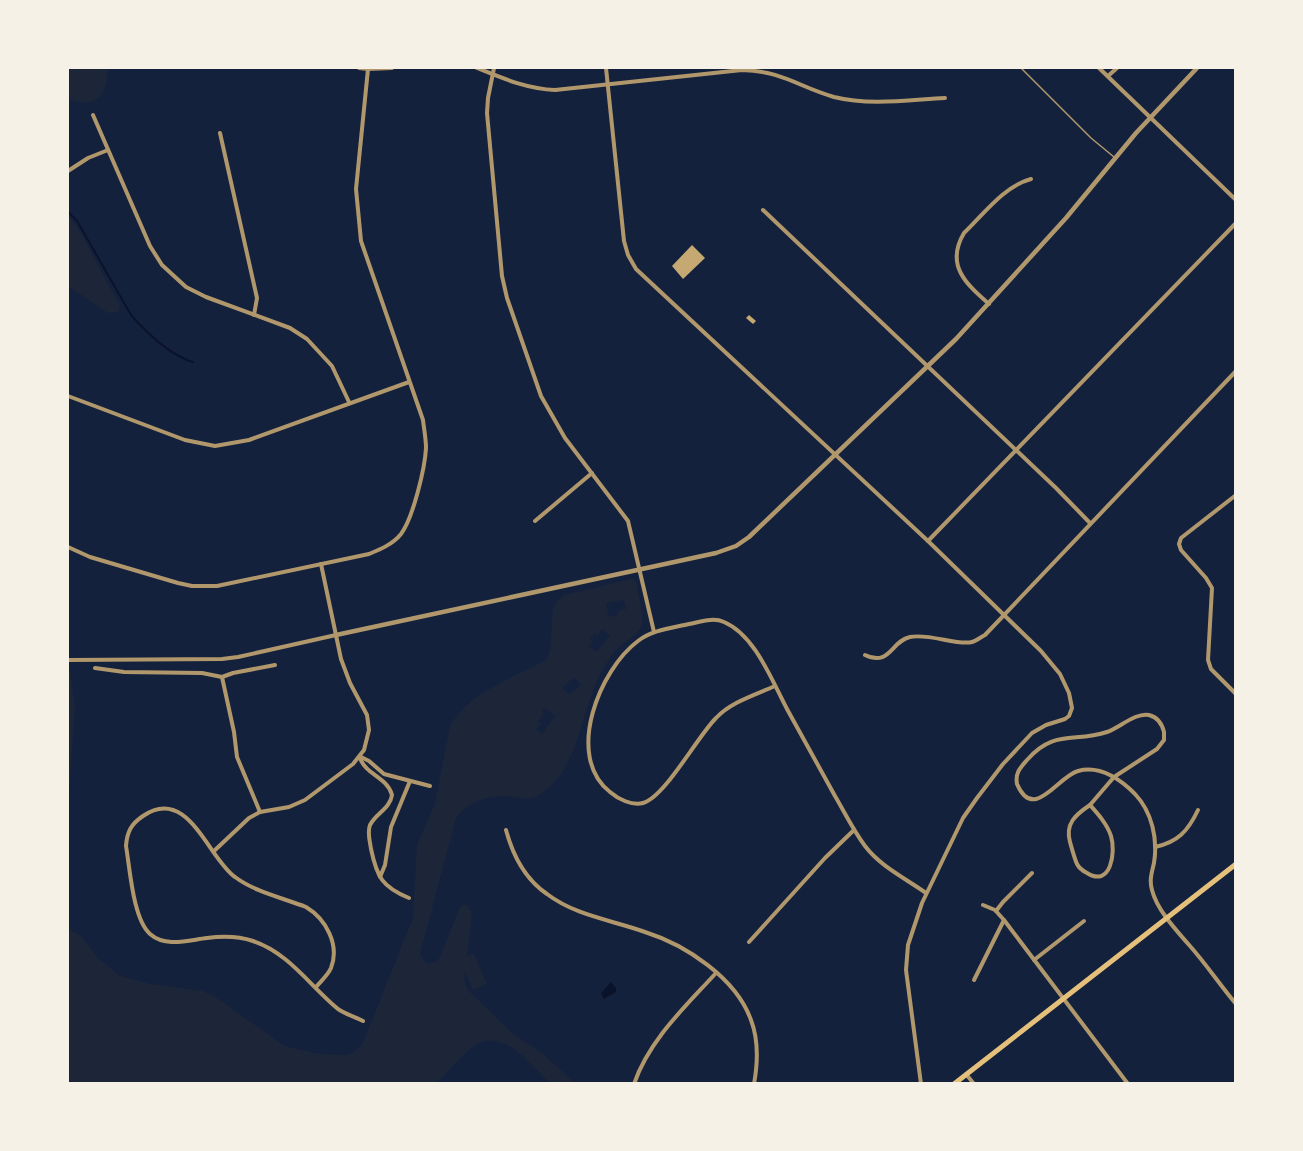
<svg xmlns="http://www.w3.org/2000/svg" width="1303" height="1151" font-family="Commissioner,sans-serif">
  <rect width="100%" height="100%" fill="#14213d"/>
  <g fill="#1d2539" fill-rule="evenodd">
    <path d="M68,68H108C107,75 107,85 103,92C97,105 77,105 68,98Z"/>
    <path d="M68,215L81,233L120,306L118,312L108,313L68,286Z"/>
    <path d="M632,579L636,582C638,593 645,618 641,627C636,637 621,643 614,652C610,657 606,665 602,671C580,710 580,770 539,795C530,802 519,797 508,796C487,795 469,802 456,818L420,954C425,964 430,967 439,959L460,907L462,905H468L472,915L467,956L474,954L487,984L473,990L465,972L464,979L467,989L513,1034L542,1053L575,1083H550C532,1067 506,1029 477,1044C464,1052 448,1072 437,1083H68V929L81,936L98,958L120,976L150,984L203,991L217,998L283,1045C296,1050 336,1058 349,1054C355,1052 359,1048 363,1043L413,918L417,845L435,804L450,726C469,692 513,678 546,660L550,651L553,608L558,600L564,595ZM624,600L626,609L617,611L618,615L609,617L606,603ZM602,629L610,635L597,652L589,646L593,641L590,639L595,633L598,635ZM574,677L581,685L569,695L562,688ZM544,708L555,716L542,734L536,729L541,724L538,721L544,714L541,711Z"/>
    <path d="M68,671H70L75,706L68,810Z"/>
  </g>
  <path fill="#0b132b" d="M611,982L616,988V992L604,999L601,993Z"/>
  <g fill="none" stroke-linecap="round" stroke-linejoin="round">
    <path stroke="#0b132b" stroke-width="2" d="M68,212L77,221L131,315C147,333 169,355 193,362"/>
  </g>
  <g fill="#c6a872">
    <path d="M692,245L705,258L683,279L672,266Z"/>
    <path d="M749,315L756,321L753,324L746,318Z"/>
  </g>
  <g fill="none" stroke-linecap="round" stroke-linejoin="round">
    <path stroke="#b1986c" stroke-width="1.5" d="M1021,68L1091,138L1114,157"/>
    <g stroke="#b1986c" stroke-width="4">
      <path d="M359,68L368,69L392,68"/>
      <path d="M477,68C502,78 527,89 555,90L742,70C782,71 799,87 834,97C870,106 908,100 945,98"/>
      <path d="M494,68L488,98L487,113L502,276L507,298L541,396L565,438L628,521L654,632"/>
      <path d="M606,68L624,241L628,255L636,269L928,541L1041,651L1060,674L1069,693L1072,708L1069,716L1065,719L1046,725L1032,733L1003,764L977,798L963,818L922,903L908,945L906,970L921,1084"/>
      <path d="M1099,68L1236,200"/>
      <path d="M1108,76L1117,68"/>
      <path d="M93,115L150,246L162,265L186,287L206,297L290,328L307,339L332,366L349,402"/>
      <path d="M220,133L257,298L254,315"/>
      <path d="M68,171L88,158L108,150"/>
      <path d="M763,210L1056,488L1090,523"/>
      <path d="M989,304C966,284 945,265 964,233C983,215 1004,186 1031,179"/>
      <path d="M68,396L185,440L215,446L249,440L409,382"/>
      <path d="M1236,495L1181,538L1179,544L1181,550L1206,578L1212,588L1208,660L1211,669L1236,694"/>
      <path d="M535,521L592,473"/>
      <path d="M928,541L1236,223"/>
      <path d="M68,547L90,557L178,583L192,586H217L369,554C381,549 393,544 401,534C413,518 425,468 426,448C426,439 424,429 423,420L361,241L356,189L368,69"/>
      <path d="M865,655C890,667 891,641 910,637C929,633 958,646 972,642C976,641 981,637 985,635L1236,371"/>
      <path d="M68,660L222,659L238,657L336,635"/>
      <path d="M95,668L124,672L202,673L222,677L233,673L275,665"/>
      <path d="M222,677L234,732L237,757L260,812"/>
      <path d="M775,686C755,695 731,702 716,718C697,737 665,797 643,803C632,806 618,799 610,792C564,756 600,669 638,641C652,630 672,628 689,624C700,622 713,617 724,622C755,635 772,681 787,709C803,738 819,767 835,796C845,813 853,830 865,846C881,867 905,878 926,893"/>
      <path d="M361,757L369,761L384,774L430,786"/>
      <path d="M360,758C366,775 387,777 392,795C390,809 376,813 370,825C367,833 370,841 371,849C377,877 382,887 409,898"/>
      <path d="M1090,805L1114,777L1157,749L1164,740V732C1162,724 1157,717 1149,715C1136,712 1119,728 1107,732C1074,743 1054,729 1027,760C1020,768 1015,773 1017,784C1034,823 1058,776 1078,771C1100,765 1121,780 1135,794C1152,812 1158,839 1154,863C1152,872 1149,880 1152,890C1157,910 1176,930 1190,946C1206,964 1220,985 1236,1004"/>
      <path d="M1090,805C1098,814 1107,824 1111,836C1116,852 1111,888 1087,873C1083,871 1079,868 1077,864C1074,857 1072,849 1070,842C1065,824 1075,815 1090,805Z"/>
      <path d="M506,830C513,856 525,879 547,894C576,916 612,920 645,932C686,945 736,978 751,1020C759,1041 758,1062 754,1084"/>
      <path d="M1155,847C1178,842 1188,831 1198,810"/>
      <path d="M214,851L249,818L260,812L289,807L305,800L353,764L364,750L369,730L367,715L350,683L341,659L321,564"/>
      <path d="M380,877L385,865L391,827L410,781"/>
      <path d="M983,905L995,910L1004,920L1128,1084"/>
      <path d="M996,911L1003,902L1032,873"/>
      <path d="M749,942L825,858L854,830"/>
      <path d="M1034,960L1084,921"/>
      <path d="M974,980L1004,920"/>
      <path d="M316,987C321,981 328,975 331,968C340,945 326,919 306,907C283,898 255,892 235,877C208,858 188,785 143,816C131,824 127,832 126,846C130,869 133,919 150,934C166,948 189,940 207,938C222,936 238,936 253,941C289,953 310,986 338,1009C345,1014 355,1017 363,1021"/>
      <path d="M966,1074L974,1084"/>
      <path d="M634,1084C649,1040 685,1007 716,973"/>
    </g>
    <path stroke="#b1986c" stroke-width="4.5" d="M336,635L716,553L736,546L749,537L956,339L1066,218L1136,133L1197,68"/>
    <path stroke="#e5c07b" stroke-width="5" d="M954,1084L1236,864"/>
  </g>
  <rect width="1303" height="1151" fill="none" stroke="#f6f1e7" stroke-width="138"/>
</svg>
